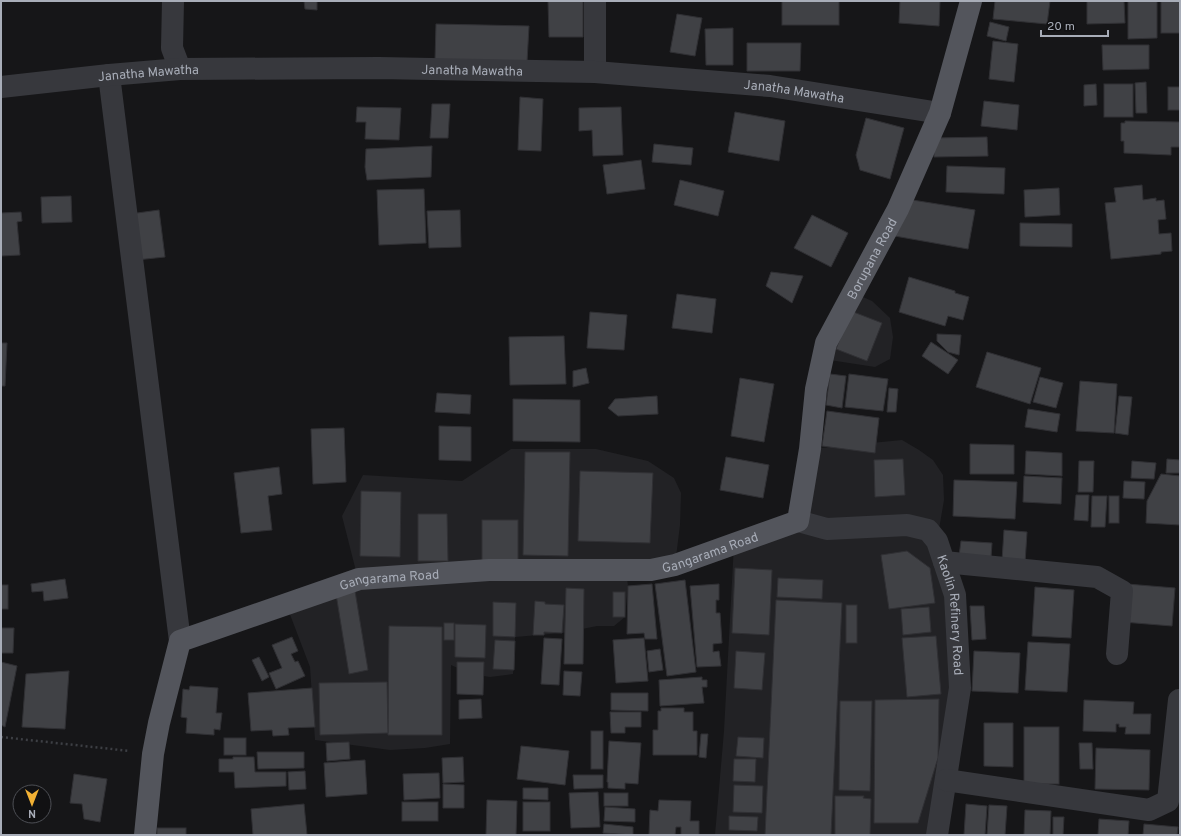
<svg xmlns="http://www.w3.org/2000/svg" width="1181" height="836" font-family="Overpass,sans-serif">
  <rect width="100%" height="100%" fill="#161618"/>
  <g fill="#222225">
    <path d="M854,293L872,301L890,318L893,337L890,359L875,367L823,359Z"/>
    <path d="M902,440L919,450L933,460L943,475L944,500L937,541L960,688L937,835H715L724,731L734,544L798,521L810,449Z"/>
    <path d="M511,449H596L648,461L674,478L681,493L680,525L675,565L626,570L628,586L625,617L614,626H597L562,633L515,637L513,674L490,677L471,674L451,665L450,744L425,748L390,750L315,740L310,667L286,604L358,579L342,516L363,475L462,481Z"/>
  </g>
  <g fill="#404145" stroke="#303034">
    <path d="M304,1H317V10L305,9Z"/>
    <path d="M548,1H583V37H549Z"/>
    <rect x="782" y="1" width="57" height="24"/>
    <path d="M900,1H940L939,26L899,23Z"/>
    <path d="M995,1H1050L1047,24L993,19Z"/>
    <path d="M1087,1H1124L1125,23L1087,24Z"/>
    <path d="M1128,1H1157V38L1128,39Z"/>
    <rect x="1161" y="1" width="19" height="32"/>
    <path d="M677,14L702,18L695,56L670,52Z"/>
    <path d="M990,22L1009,27L1006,41L987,36Z"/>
    <path d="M436,24L529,26L527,62L435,60Z"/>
    <path d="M733,28V65H706L705,29Z"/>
    <path d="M993,41L1018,44L1014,82L989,79Z"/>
    <path d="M747,43H801L800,71H747Z"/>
    <path d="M1102,45H1149V69L1103,70Z"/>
    <path d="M1146,82L1147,113H1136L1135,83Z"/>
    <path d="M1096,84L1097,105L1084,106V85Z"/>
    <rect x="1104" y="84" width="29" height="33"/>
    <rect x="1168" y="87" width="12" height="23"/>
    <path d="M520,97L543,99L541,151L518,150Z"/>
    <path d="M984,101L1019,105L1017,130L981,126Z"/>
    <path d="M432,104H450L448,138H430Z"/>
    <path d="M357,107L401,108L399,140L365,139L366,122H356Z"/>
    <path d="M621,107L623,155L593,156L592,130L579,131V108Z"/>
    <path d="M735,112L785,121L779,161L728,152Z"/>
    <path d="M866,118L904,128L890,179L860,170L856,155Z"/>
    <path d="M1125,121L1180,122V147H1171V155L1124,153V141H1121V123H1125Z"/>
    <path d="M987,137L988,156L934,157V138Z"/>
    <path d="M654,144L693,148L691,165L652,162Z"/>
    <path d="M432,146L431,177L367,180L365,167L366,149Z"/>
    <path d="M641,160L645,189L607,194L603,165Z"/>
    <path d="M947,166L1005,168L1004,194L946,192Z"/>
    <path d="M680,180L724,191L718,216L674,205Z"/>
    <path d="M1142,185L1143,200L1156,198V201L1164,200L1166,219L1158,220L1159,234L1171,233L1172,251L1161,252V254L1111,259L1105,203L1116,202L1114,188Z"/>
    <path d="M1059,188L1060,215L1025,217L1024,190Z"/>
    <path d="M424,189L426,243L379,245L377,190Z"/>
    <path d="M71,196L72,222L42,223L41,197Z"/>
    <path d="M906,199L975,210L968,249L889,235Z"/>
    <path d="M159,210L165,257L136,260L130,214Z"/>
    <path d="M460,210L461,247L429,248L427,211Z"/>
    <path d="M21,212L22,221L17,222L20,255L1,256V213Z"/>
    <path d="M812,215L848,233L831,267L794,248Z"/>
    <path d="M1020,223L1072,224V247L1020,246Z"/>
    <path d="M771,272L803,276L792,303L766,286Z"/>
    <path d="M909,277L955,291V293L969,297L963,320L948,316L945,326L899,312Z"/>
    <path d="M677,294L716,299L712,333L672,328Z"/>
    <path d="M851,311L882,323L867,361L836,349Z"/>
    <path d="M590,312L627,315L624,350L587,348Z"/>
    <path d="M937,334L961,335L959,355L948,352L937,341Z"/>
    <path d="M564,336L566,384L510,385L509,337Z"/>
    <path d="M931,342L958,360L948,374L922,356Z"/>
    <path d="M1,343H7L5,386H1Z"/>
    <path d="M987,352L1041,368L1030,404L976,387Z"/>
    <path d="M586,368L589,383L573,387V371Z"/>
    <path d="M830,374L846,376L842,408L826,405Z"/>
    <path d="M849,374L888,379L883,411L845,407Z"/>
    <path d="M1040,377L1063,383L1056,408L1033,402Z"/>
    <path d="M740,378L774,384L764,442L731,436Z"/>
    <path d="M1080,381L1117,384L1114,433L1076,431Z"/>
    <path d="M889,388L898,389L896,412H887Z"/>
    <path d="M437,393L471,395L470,414L435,412Z"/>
    <path d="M657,396L658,414L618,416L608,408L615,399Z"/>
    <path d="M1119,396L1132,397L1128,435L1115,433Z"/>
    <path d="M513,399L580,400V442L513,441Z"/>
    <path d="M1028,409L1060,414L1057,432L1025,427Z"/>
    <path d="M827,411L879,418L875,453L822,446Z"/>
    <path d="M439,426L471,427V461L439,460Z"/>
    <path d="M344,428L346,482L313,484L311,429Z"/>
    <path d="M970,444L1014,445V474H970Z"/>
    <path d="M1026,451L1062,453V476L1025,474Z"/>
    <path d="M525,452H570L568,556L523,555Z"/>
    <path d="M726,457L769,465L763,498L720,490Z"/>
    <path d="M903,459L905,495L875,497L874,460Z"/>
    <path d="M1167,459L1180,460V473H1166Z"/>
    <path d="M1079,461H1094L1093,492H1078Z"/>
    <path d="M1132,461L1156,463L1154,479L1131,478Z"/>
    <path d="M279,467L282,494L268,496L272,530L241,533L234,473Z"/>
    <path d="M580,471L653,473L650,543L578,541Z"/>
    <path d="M1161,474L1180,476V525L1146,523L1147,501Z"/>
    <path d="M1024,476L1062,478L1061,504L1023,502Z"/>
    <path d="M954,480L1017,482L1015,519L953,516Z"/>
    <path d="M1124,481L1145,482L1144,499L1123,498Z"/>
    <path d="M361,491L401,492L400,557L360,556Z"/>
    <path d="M1076,495H1089L1088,521L1074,520Z"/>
    <path d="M1092,496H1107L1105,527H1091Z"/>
    <rect x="1109" y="496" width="10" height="27"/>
    <path d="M418,514H447L448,561H418Z"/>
    <rect x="482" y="520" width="36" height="41"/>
    <path d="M1004,530L1027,532L1025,563L1002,561Z"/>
    <path d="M961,541L992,543L991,558L959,556Z"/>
    <path d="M907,551L930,568L935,603L889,609L881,555Z"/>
    <path d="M735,568L772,570L769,635L732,633Z"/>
    <path d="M778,578L823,580L822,599L777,597Z"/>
    <path d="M65,579L68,598L44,601L43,591L32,592L31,584Z"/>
    <path d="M685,580L696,672L667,676L655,584Z"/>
    <path d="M652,584L657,639H645L644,633L627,634L628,586Z"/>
    <path d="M719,584V600H716V613H720L722,643L713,644V652L719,651L721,666L697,667L690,586Z"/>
    <path d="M1127,584L1175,588L1172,626L1123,622Z"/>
    <rect x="1" y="585" width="7" height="24"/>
    <path d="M1035,587L1074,590L1071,638L1032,636Z"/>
    <path d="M566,588L584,589L583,664H564Z"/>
    <path d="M355,591L368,670L349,674L336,594Z"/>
    <rect x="613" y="592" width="12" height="25"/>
    <path d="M776,600L842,603L831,835H765Z"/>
    <path d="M535,601L545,602V604L564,605L562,633L544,632V635H533Z"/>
    <path d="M493,602L516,603L515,637L493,636Z"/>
    <rect x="846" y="605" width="11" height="38"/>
    <path d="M970,606H984L986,639L972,640Z"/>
    <path d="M929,607L931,632L903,635L901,609Z"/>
    <rect x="444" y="623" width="10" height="17"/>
    <path d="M455,624L486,625L485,658L455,657Z"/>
    <path d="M389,626L442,627V735H388Z"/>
    <path d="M1,628H14L13,653H1Z"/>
    <path d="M936,636L941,694L907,697L902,638Z"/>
    <path d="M292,637L298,651L291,654L295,662L298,661L305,676L276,689L269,673L282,668L272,645Z"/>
    <path d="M544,638L562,639L559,685L541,684Z"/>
    <path d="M644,638L648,681L616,683L613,640Z"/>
    <path d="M495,640L515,641L514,670L493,669Z"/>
    <path d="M1028,642L1070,644L1067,692L1025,690Z"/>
    <path d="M660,649L663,670L649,672L647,651Z"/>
    <path d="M736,651L765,653L762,690L734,688Z"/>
    <path d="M974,651L1020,653L1018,693L972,691Z"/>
    <path d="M259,657L269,677L262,681L252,660Z"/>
    <path d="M1,662L17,666L5,727L1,725Z"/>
    <path d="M457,662H484L483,695L457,694Z"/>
    <path d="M69,671L65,729L22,727L26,674Z"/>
    <path d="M564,671L582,672L580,696L563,695Z"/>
    <path d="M702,677V680H707V687H702L704,703L660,706L659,680Z"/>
    <path d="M387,682L388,733L320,735L319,683Z"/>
    <path d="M190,686L218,688L216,713H222L220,730L214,729V735L186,733L187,718L181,717L183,689L189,690Z"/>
    <path d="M312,688L315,727L288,728L289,735L273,736L272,730L251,731L248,693Z"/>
    <path d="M611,693H648V711L611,710Z"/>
    <path d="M481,699L482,718L459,719V700Z"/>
    <path d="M939,699L938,758L918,823H874L875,700Z"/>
    <path d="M1084,700L1134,702L1133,714H1151L1150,734H1125L1126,727H1119V724H1116V732L1083,731Z"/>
    <path d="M840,701H872L870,791L839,790Z"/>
    <path d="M661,708H684V712H693V731H697V755H653V730H658V711H661Z"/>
    <path d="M610,712H641V727H625V733H611Z"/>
    <path d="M984,723H1013V767L984,766Z"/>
    <rect x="1024" y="727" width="35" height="57"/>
    <rect x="591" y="731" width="12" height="38"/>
    <path d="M701,734H708L706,758L699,757Z"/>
    <path d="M738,737L764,738L763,758L736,756Z"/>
    <rect x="224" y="738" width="22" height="17"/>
    <path d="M609,741L641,743L638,784L625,783V789L608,788V782H607Z"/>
    <path d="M349,742L350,759L327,761L326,743Z"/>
    <path d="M1079,743H1092L1093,769H1080Z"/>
    <path d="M521,746L569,751L565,785L517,779Z"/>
    <path d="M1096,748L1150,750L1149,790L1095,789Z"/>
    <path d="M257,752H304V768L258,769Z"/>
    <path d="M233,757H254L255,772H286V786L235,788L234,772H219V759H233Z"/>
    <path d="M463,757L464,782L443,783L442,758Z"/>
    <path d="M734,759H756L755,782L733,781Z"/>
    <path d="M365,760L367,794L326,797L324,763Z"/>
    <path d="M305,771L306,789L289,790L288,772Z"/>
    <path d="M439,773L440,798L404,800L403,774Z"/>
    <path d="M74,774L107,779L100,822L84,819L82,804L70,803Z"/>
    <path d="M573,775H603V788L574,789Z"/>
    <path d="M443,784L464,785V808H443Z"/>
    <path d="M734,785L763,786L762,813L733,812Z"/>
    <path d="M523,788H548V800L523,799Z"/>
    <path d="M598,792L600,827L571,828L569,793Z"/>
    <rect x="604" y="793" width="24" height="13"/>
    <path d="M835,796H864L863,798L871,799L870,835H835Z"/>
    <path d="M487,800L517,801L516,835H486Z"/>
    <path d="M659,800L691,801L690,821H699V835H681V827H676L675,835H649L650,810L658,811Z"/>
    <rect x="402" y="802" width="36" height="19"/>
    <rect x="523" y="802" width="27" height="29"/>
    <path d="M304,804L307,835H253L251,809Z"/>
    <path d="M966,804L987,806L985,835H964Z"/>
    <path d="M989,805L1007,806L1005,835H987Z"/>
    <path d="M605,807L635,809V822L604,821Z"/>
    <path d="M1025,810L1051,811L1050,835H1024Z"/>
    <path d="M729,816L758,817L757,831L729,830Z"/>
    <path d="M1053,817H1064L1063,835H1053Z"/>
    <path d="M1099,819L1129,821L1128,835H1098Z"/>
    <path d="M604,824L633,827V835L603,833Z"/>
    <path d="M1144,824L1178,827L1177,835H1143Z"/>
    <rect x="157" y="828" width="29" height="7"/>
  </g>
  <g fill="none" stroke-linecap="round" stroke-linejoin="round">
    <path stroke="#3d3f44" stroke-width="2.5" stroke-dasharray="2 3" stroke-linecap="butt" d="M1,737L130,751"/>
    <g stroke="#37383d" stroke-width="22">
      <path d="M173,1L172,48L180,69"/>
      <path d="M595,1V72"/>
      <path d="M109,75L180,641"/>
      <path id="s1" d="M1,87L109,75L180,69L379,68L595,72L770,86L940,113"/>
      <path id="s2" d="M798,521L827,529L907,525L928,530L937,541L955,595L960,688L937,835"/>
      <path d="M944,562L1097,577L1122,591L1117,654"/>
      <path d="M946,780L1149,810L1168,801L1179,700"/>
    </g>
    <path stroke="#53555c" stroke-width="22" id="s3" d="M145,835L153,754L159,723L180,641L359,579L489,570H651L675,565L798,521L810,449L816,389L826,343L898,209L940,113L971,1"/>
  </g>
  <g text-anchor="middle" stroke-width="3" stroke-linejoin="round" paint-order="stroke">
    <g font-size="13" fill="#a8adb8" stroke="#111113">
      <text dy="5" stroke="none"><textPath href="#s1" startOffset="472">Janatha Mawatha</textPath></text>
      <text dy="5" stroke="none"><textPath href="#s1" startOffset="148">Janatha Mawatha</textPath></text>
      <text dy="5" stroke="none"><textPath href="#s1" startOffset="795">Janatha Mawatha</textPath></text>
      <text dy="5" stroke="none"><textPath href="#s3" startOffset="1111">Borupana Road</textPath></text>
      <text dy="5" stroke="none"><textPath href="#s3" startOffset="741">Gangarama Road</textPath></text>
      <text dy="5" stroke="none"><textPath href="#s3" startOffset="417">Gangarama Road</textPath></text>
      <text dy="5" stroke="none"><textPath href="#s2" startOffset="222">Kaolin Refinery Road</textPath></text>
    </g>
  </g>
  <rect width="1181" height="836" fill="none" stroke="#a8adb8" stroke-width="4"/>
  <g transform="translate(32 804) rotate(180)"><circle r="19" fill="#111113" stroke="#4d4f55"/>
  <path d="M0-3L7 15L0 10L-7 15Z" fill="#f2b134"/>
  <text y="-6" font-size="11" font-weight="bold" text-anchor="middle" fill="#a8adb8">N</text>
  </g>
  <path d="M1041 30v6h67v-6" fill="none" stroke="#a8adb8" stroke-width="2"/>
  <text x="1047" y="30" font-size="12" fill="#a8adb8" stroke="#111113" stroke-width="3" paint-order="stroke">20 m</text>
</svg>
